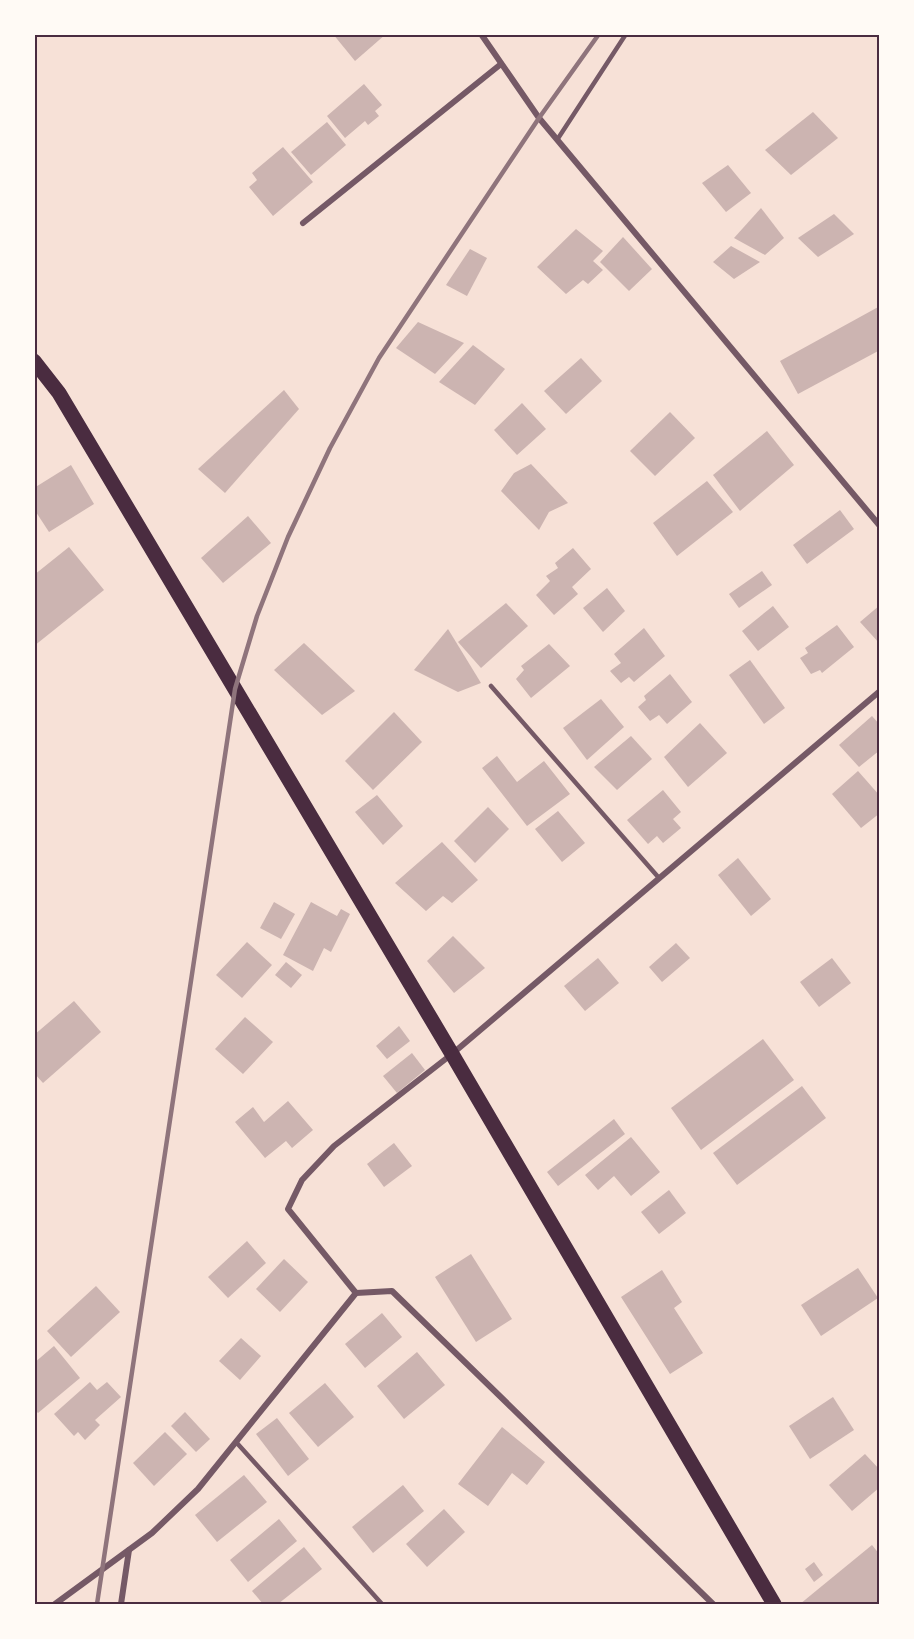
<svg xmlns="http://www.w3.org/2000/svg" width="914" height="1639" font-family="'Varela Round',sans-serif">
  <rect width="100%" height="100%" fill="#f7e1d7"/>
  <g fill="#ccb4b1">
    <path d="M333,34H386L355,61Z"/>
    <path d="M364,84L382,105L375,111L379,116L368,125L365,121L345,138L327,116Z"/>
    <path d="M813,112L838,138L791,175L765,150Z"/>
    <path d="M327,122L346,145L311,175L291,152Z"/>
    <path d="M283,147L313,182L273,216L249,187L257,180L252,173Z"/>
    <path d="M728,165L751,193L726,212L702,183Z"/>
    <path d="M761,208L784,238L765,255L734,238Z"/>
    <path d="M834,214L854,234L818,257L798,238Z"/>
    <path d="M576,229L603,251L593,261L603,270L588,284L583,280L566,294L537,267Z"/>
    <path d="M623,237L652,269L629,291L600,262Z"/>
    <path d="M731,246L760,262L734,279L713,262Z"/>
    <path d="M470,249L487,258L467,296L446,285Z"/>
    <path d="M880,306V350L798,394L780,361Z"/>
    <path d="M418,322L464,343L435,374L396,348Z"/>
    <path d="M473,345L505,369L475,405L439,382Z"/>
    <path d="M581,358L602,381L566,414L544,391Z"/>
    <path d="M284,390L299,409L225,493L198,469Z"/>
    <path d="M522,403L546,429L517,455L494,430Z"/>
    <path d="M670,412L695,438L655,476L630,451Z"/>
    <path d="M767,431L794,465L740,511L713,475Z"/>
    <path d="M531,464L568,503L549,512L539,530L501,491L514,473Z"/>
    <path d="M71,465L94,504L49,532L34,509V488Z"/>
    <path d="M707,481L733,512L677,556L653,523Z"/>
    <path d="M840,510L854,529L807,564L793,545Z"/>
    <path d="M248,516L271,543L223,583L201,558Z"/>
    <path d="M69,547L104,590L34,646V575Z"/>
    <path d="M573,548L591,569L572,587L578,594L554,615L536,595L550,581L546,576L558,568L555,563Z"/>
    <path d="M762,571L772,585L739,608L729,594Z"/>
    <path d="M607,588L625,611L603,632L583,608Z"/>
    <path d="M506,603L528,626L481,668L458,642Z"/>
    <path d="M880,605V644L860,622Z"/>
    <path d="M773,606L789,627L758,651L742,631Z"/>
    <path d="M837,625L854,647L822,673L820,670L811,674L800,658L808,653L805,648Z"/>
    <path d="M644,628L665,656L634,682L629,677L621,683L610,671L621,663L614,654Z"/>
    <path d="M448,629L481,683L458,692L414,670Z"/>
    <path d="M304,643L355,691L322,715L274,670Z"/>
    <path d="M549,644L570,666L531,698L516,679L524,670L521,666Z"/>
    <path d="M750,660L785,708L764,724L729,675Z"/>
    <path d="M670,674L692,702L667,724L659,715L650,721L638,707L646,700L644,696Z"/>
    <path d="M601,699L624,727L587,760L563,728Z"/>
    <path d="M394,712L422,742L373,790L345,761Z"/>
    <path d="M872,716L880,725V750L859,767L839,745Z"/>
    <path d="M700,723L727,753L688,787L664,757Z"/>
    <path d="M631,736L652,759L617,790L594,767Z"/>
    <path d="M497,756L517,782L544,761L570,794L527,826L482,768Z"/>
    <path d="M858,771L880,796V813L861,828L832,794Z"/>
    <path d="M663,790L681,812L673,819L681,828L663,843L657,836L648,844L627,820Z"/>
    <path d="M377,795L403,826L383,845L355,812Z"/>
    <path d="M488,807L509,829L475,863L454,841Z"/>
    <path d="M558,811L585,843L562,862L535,829Z"/>
    <path d="M442,842L478,880L452,903L443,896L426,911L395,883Z"/>
    <path d="M738,858L771,899L751,916L718,875Z"/>
    <path d="M274,902L295,914L281,939L260,928Z"/>
    <path d="M311,902L337,916L341,909L350,914L331,952L324,948L313,971L283,955Z"/>
    <path d="M453,936L485,968L454,993L427,961Z"/>
    <path d="M247,942L272,965L242,998L216,975Z"/>
    <path d="M676,943L690,958L662,982L649,967Z"/>
    <path d="M598,958L619,983L585,1011L564,986Z"/>
    <path d="M832,958L851,983L819,1007L800,982Z"/>
    <path d="M286,962L302,975L291,988L275,975Z"/>
    <path d="M74,1001L101,1032L43,1083L34,1073V1035Z"/>
    <path d="M245,1017L273,1042L243,1074L215,1049Z"/>
    <path d="M399,1026L410,1041L387,1059L376,1046Z"/>
    <path d="M763,1039L794,1080L701,1150L671,1108Z"/>
    <path d="M412,1053L425,1070L397,1093L383,1076Z"/>
    <path d="M802,1086L826,1118L737,1185L713,1153Z"/>
    <path d="M288,1101L313,1130L292,1148L286,1141L265,1158L235,1122L253,1107L264,1122Z"/>
    <path d="M614,1119L625,1134L558,1186L547,1172Z"/>
    <path d="M631,1137L660,1172L631,1196L614,1176L598,1190L585,1175Z"/>
    <path d="M394,1143L412,1166L384,1187L367,1164Z"/>
    <path d="M669,1190L686,1213L659,1234L641,1212Z"/>
    <path d="M247,1241L266,1263L228,1298L208,1277Z"/>
    <path d="M471,1254L512,1319L476,1342L435,1277Z"/>
    <path d="M284,1259L308,1282L280,1312L256,1289Z"/>
    <path d="M858,1268L878,1298L821,1336L801,1305Z"/>
    <path d="M662,1270L682,1302L674,1308L703,1353L670,1374L621,1297Z"/>
    <path d="M96,1286L120,1312L71,1357L47,1331Z"/>
    <path d="M382,1313L402,1337L365,1368L345,1344Z"/>
    <path d="M241,1338L261,1356L240,1380L219,1361Z"/>
    <path d="M54,1346L80,1378L38,1413L34,1409V1363Z"/>
    <path d="M417,1352L445,1385L404,1419L377,1386Z"/>
    <path d="M90,1382L97,1390L107,1382L121,1397L95,1420L100,1425L85,1440L78,1432L74,1436L54,1414Z"/>
    <path d="M325,1383L354,1417L318,1447L289,1413Z"/>
    <path d="M833,1397L854,1430L810,1459L789,1426Z"/>
    <path d="M185,1412L210,1439L196,1452L171,1426Z"/>
    <path d="M277,1418L309,1459L288,1476L256,1434Z"/>
    <path d="M502,1427L545,1462L527,1485L512,1473L488,1506L458,1484Z"/>
    <path d="M165,1432L187,1454L154,1486L133,1463Z"/>
    <path d="M865,1454L880,1470V1487L852,1511L829,1485Z"/>
    <path d="M244,1475L267,1502L217,1542L195,1515Z"/>
    <path d="M403,1485L424,1511L373,1553L352,1527Z"/>
    <path d="M444,1509L465,1532L427,1567L406,1544Z"/>
    <path d="M279,1519L297,1541L248,1582L230,1560Z"/>
    <path d="M872,1545L880,1555V1601L875,1604H800Z"/>
    <path d="M304,1547L322,1569L278,1604H263L252,1591Z"/>
    <path d="M814,1562L823,1575L814,1582L805,1569Z"/>
  </g>
  <g fill="none" stroke-linecap="round" stroke-linejoin="round">
    <g stroke="#755966" stroke-width="4.5">
      <path d="M557,140L626,34"/>
      <path d="M491,686L659,878"/>
      <path d="M236,1442L382,1604"/>
    </g>
    <g stroke="#755966" stroke-width="6">
      <path d="M481,34L539,118L880,526"/>
      <path d="M303,223L501,64"/>
      <path d="M356,1293L288,1209L302,1180L334,1146L452,1054L880,691"/>
      <path d="M55,1604L152,1533L198,1489L356,1293L392,1291L713,1604"/>
      <path d="M121,1604L129,1550"/>
    </g>
    <path stroke="#4a2c40" stroke-width="15" d="M34,361L59,393L452,1054L774,1604"/>
    <path stroke="#8f747c" stroke-width="4.5" d="M97,1604L235,689L257,616L288,537L330,448L379,358L539,118L599,34"/>
  </g>
  <rect width="914" height="1639" fill="none" stroke="#fffaf5" stroke-width="72"/>
  <rect x="36" y="36" width="842" height="1567" fill="none" stroke="#4a2c40" stroke-width="2"/>
</svg>
